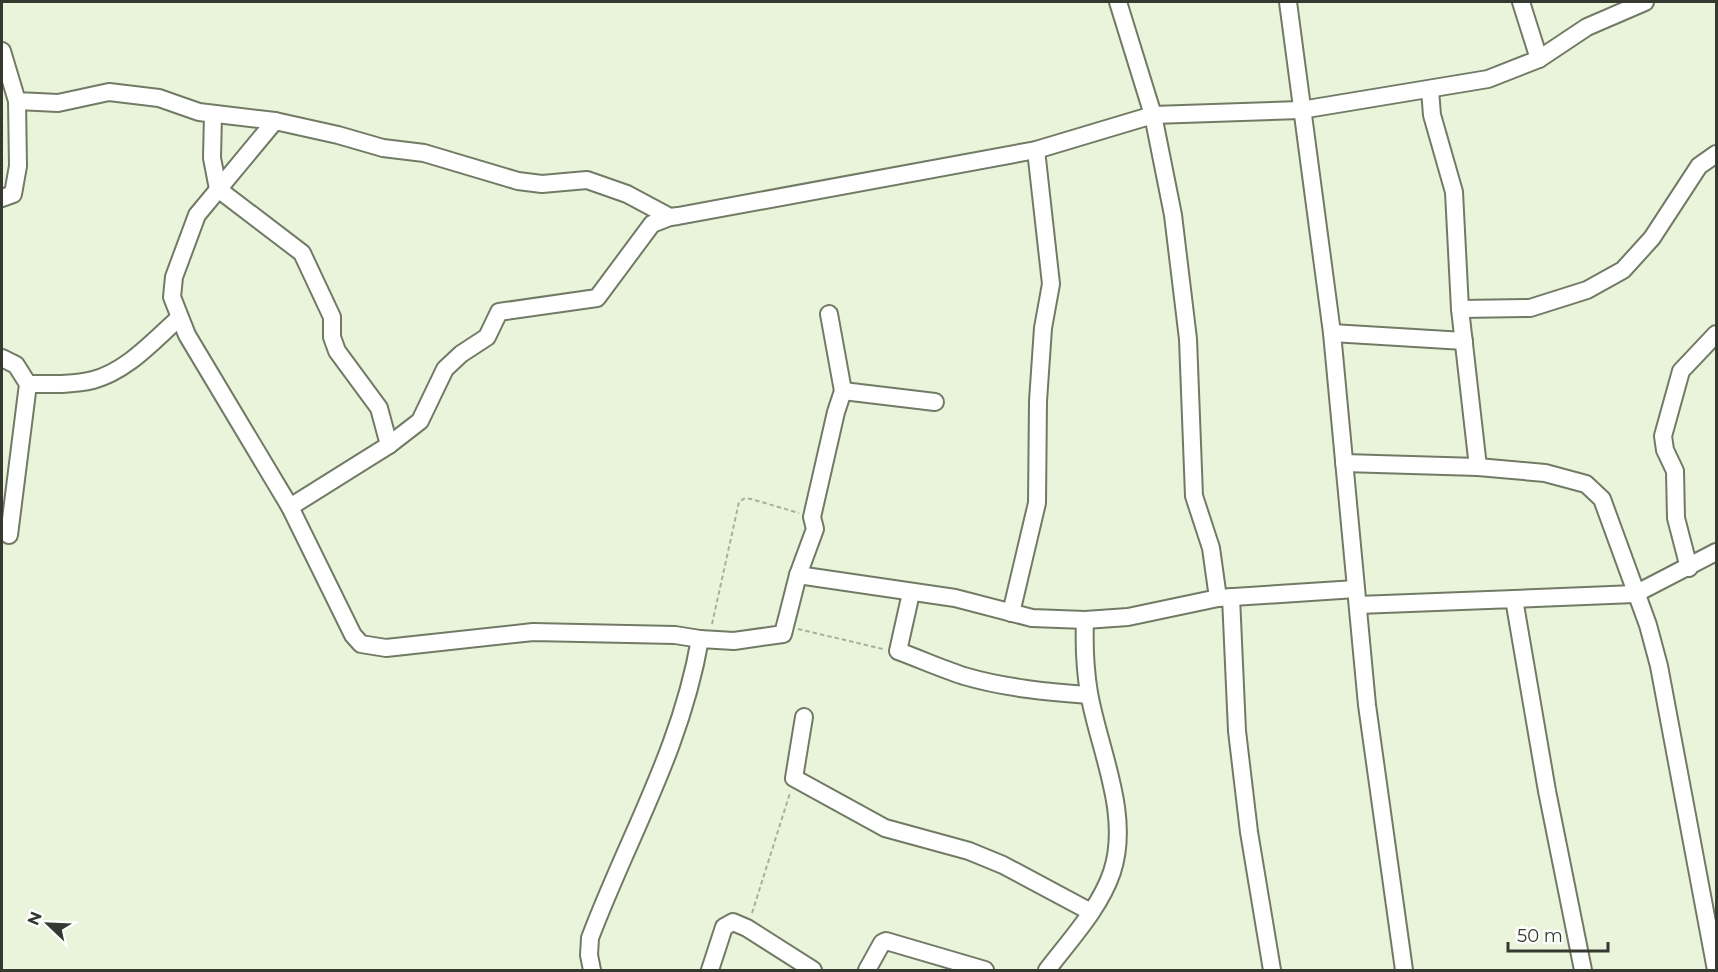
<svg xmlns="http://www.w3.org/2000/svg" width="1718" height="972" font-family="Montserrat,sans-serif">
  <rect width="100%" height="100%" fill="#eaf4db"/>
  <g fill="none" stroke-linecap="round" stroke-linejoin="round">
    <defs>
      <g id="minor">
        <path d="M1118,2L1153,115L1173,215L1188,339L1194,496L1211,548L1218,598"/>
        <path d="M1288,2L1332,333L1367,705L1404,970"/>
        <path d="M1521,2L1539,59"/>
        <path d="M2,51L17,101L58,103L109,92L159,98L199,112L275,121"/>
        <path d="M1430,90L1432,115L1454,192L1460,309L1478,467"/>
        <path d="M213,114L212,158L218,189L302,253L332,317V337L337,351L379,408L389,445"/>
        <path d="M2,198L13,194L18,166L17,101"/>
        <path d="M1460,309L1530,308L1587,290L1623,270L1652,238L1699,166L1716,154"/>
        <path d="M1332,333L1464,341"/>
        <path d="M2,358L16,365L28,384L9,535"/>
        <path d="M28,384C50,384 72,385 93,380C127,371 153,341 178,319"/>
        <path d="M843,391L935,402"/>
        <path d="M1344,463L1478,467L1545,473L1586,484L1602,499L1648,625L1659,666L1716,970"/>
        <path d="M290,507L389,445L420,421L445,369L461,354L487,337L499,312L597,298L652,224L670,217"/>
        <path d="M1689,568L1676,518L1675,471L1665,450L1663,436L1681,371L1716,334"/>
        <path d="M798,575L955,598L1032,618L1085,620L1128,617L1218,598L1356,589"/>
        <path d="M911,593L898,651C920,659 942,669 964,676C1005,688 1047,692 1089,695"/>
        <path d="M1231,597L1237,731L1249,832L1272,970"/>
        <path d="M1514,599L1635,594L1716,552"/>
        <path d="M1358,605L1514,599L1547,791L1583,970"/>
        <path d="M1011,613L1037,503L1038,401L1043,328L1051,284L1036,150"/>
        <path d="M700,639L734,641L783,634L798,575L815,529L812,517L836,412L843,391L829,314"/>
        <path d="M804,717L794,778L885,828L969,851L1003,865L1091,912"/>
        <path d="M592,970L589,955L590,938C629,835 681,749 700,639L675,635L533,632L386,648L361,644L353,635L290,507L187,335L172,297L174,277L197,215L275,121L338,135L383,148L424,153L518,181L542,184L587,180L627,194L670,217L678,216L1036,150L1153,115L1301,110L1488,79L1539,59L1587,27L1645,2"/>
        <path d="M710,970L724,927L733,922L747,928L813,970"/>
        <path d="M867,970L882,943L886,941L985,970"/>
        <path d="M1047,970C1070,940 1100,908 1112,872C1131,814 1099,750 1089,693C1085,669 1084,645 1085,620"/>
      </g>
    </defs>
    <use href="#minor" stroke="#717a65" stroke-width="20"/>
    <g stroke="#a8b09d" stroke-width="2" stroke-dasharray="4.5 3" stroke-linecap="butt">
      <path d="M712,624L739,502L745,498L751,499L799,513"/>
      <path d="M798,629L883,649"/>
      <path d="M752,913L790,793"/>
    </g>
    <use href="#minor" stroke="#fff" stroke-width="16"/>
  </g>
  <rect width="1718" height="972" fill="none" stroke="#353930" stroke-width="6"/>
  <g transform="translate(48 924) rotate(293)" stroke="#ffffff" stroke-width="4.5" paint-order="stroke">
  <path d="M0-4.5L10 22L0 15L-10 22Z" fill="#353930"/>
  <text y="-9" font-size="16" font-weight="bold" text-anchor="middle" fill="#353930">N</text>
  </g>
  <path d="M1508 942v9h100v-9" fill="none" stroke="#353930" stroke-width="3"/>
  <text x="1517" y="942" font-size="18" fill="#353930" stroke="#ffffff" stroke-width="4.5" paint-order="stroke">50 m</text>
</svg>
